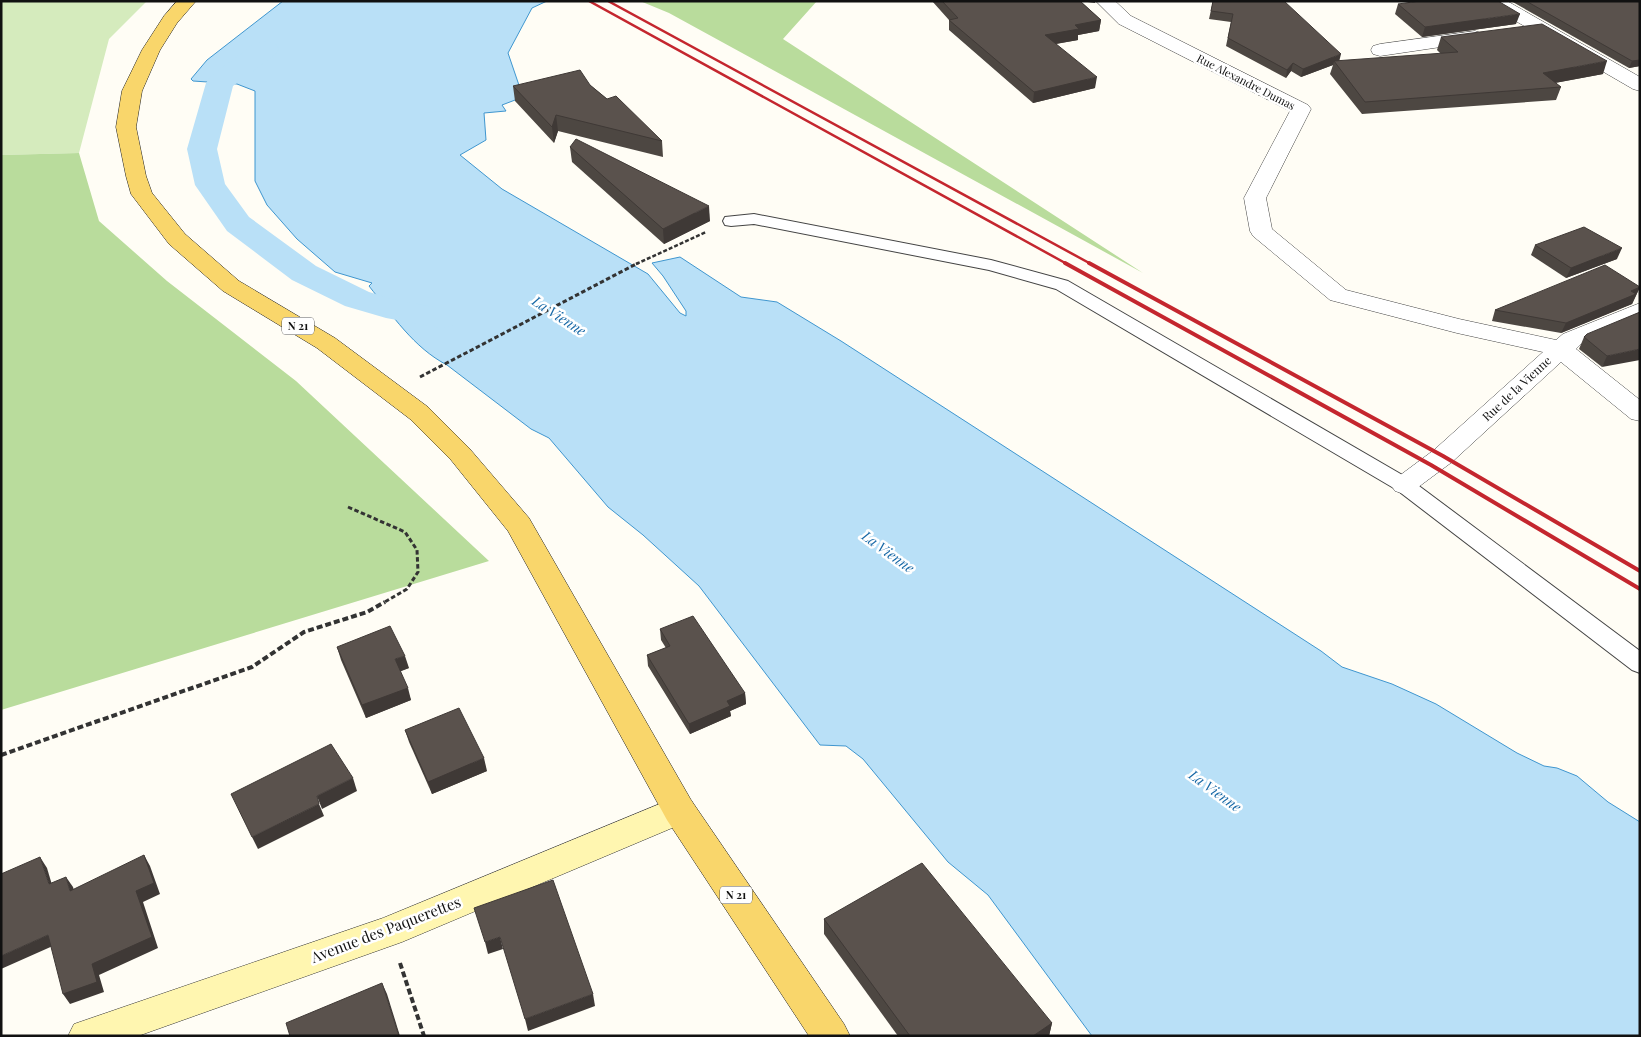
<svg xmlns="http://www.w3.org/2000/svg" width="1641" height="1037" font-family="'Playfair Display',serif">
  <rect width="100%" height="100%" fill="#fffdf5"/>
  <path fill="#d5ebbd" d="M1,1H147L109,39L79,153L1,155Z"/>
  <g fill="#b9dc9c">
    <path d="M640,1H817L783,39L1143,273L669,13Z"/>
    <path d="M79,153L99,221L167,281L296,381L489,561L1,710V155Z"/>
  </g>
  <path fill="#b9e0f7" stroke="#3f96cf" d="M283,1H547L532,8L508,53L523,97L502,105L506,111L484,113L486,140L460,155L502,189L648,274L680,313L686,316V311L663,276L652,263L680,257L741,297L777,302L841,341L1321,651L1342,667L1392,684L1436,704L1517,753L1544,766L1557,768L1577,776L1608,802L1640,822V1036H1092L988,895L948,862L863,759L846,746L820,745L699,586L643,535L608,507L549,438L531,429L447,365C414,348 392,315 369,286L372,283L335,272L297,239L267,205L255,181V91L237,84L193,81L191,79L207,60Z"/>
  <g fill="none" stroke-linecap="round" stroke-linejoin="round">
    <path fill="#b9e0f7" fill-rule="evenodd" d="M265,41L275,43L279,49L275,55L233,86L217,149L225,184L249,217L316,266L369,292L392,299L453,311L458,318L453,325L441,328L386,318L345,306L292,280L227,231L195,185L187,149L206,83L210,77L255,43Z"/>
    <defs>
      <path id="lane" d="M754,214L991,260L1068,281L1411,480L1640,651V673L1632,670L1397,490L1056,289L989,270L754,224L731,226L725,225L723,221L725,217Z"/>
      <g id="street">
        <path d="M1096,1H1115L1131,16L1308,105L1311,109L1266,198L1272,229L1346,290L1459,319L1556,340L1563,334L1640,303V319L1581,344L1576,349L1640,400V421L1631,419L1561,362L1452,462L1413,491L1404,494L1395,491L1391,485L1395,479L1434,450L1543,352L1457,333L1330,300L1253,236L1250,231L1244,198L1290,111L1119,24Z"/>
        <path d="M1485,1H1507L1640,77V91L1633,89L1488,5Z"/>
        <path d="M1475,31L1481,33L1484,37L1481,41L1380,56L1373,54L1371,50L1373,46L1380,44Z"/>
      </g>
      <path id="secondary" d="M679,796L691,800L696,810L691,820L402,942L138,1036H68L74,1024L383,918Z"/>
      <path id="primary" d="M177,1H196L177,23L160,50L142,91L136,127L146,176L152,193L185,234L239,281L335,338L428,407L469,448L529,518L691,800L844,1024L850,1036H809L667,820L508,531L451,460L410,419L317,348L223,291L169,244L131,194L126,176L116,127L122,91L142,50L164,16Z"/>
    </defs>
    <use href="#lane" stroke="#444" stroke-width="2"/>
    <use href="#street" stroke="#444" stroke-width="1"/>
    <use href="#secondary" stroke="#333" stroke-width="1"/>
    <use href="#primary" stroke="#222" stroke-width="1"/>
    <path stroke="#333" stroke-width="2.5" stroke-dasharray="4 2" stroke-linecap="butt" d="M636,264L706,232"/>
    <g stroke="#333" stroke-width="3" stroke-dasharray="4.5 2.5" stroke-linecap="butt">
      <path d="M420,377L638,263"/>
      <path d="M348,507L405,532L417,550L418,572L407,589L383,603"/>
    </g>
    <g stroke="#333" stroke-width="4" stroke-dasharray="6 3" stroke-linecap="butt">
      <path d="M1,755L252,667L304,632L367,612L385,602"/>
      <path d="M400,963L424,1036"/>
    </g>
    <use href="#lane" fill="#fff" fill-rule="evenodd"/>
    <use href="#street" fill="#fff" fill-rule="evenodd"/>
    <use href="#secondary" fill="#fff6b0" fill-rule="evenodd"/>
    <use href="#primary" fill="#f9d66b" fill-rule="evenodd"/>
    <g stroke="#c4262e" stroke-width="2.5">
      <path d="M589,1L1067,264"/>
      <path d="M608,1L1091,264"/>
    </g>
    <g stroke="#c4262e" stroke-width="4">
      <path d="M1065,263L1431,465L1640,589"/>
      <path d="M1089,263L1443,456L1640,571"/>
    </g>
  </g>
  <g fill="#4d4742">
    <path d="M932,1H1095V3L1080,1L1101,20L1099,31L1078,35V40L1056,44L1095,88L1033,103L949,30V20Z"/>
    <path d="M1213,1L1340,61L1441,54L1437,50L1441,37L1603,74L1555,83L1561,87L1556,100L1362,114L1330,74L1333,65L1301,77L1291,71L1286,78L1226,46L1231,22L1209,19Z"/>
    <path d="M1511,1H1640V66L1629,68Z"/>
    <path d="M1398,4L1516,24L1422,37L1395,14Z"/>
    <path d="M590,85L607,99L662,141L663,157L558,131L554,143L515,101L513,86Z"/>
    <path d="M570,147L710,221L664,244L572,162Z"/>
    <path d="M1535,245L1617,259L1566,278L1531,255Z"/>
    <path d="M1640,287L1632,304L1561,333L1492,321L1495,310Z"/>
    <path d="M1640,312L1602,367L1579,349L1584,337Z"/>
    <path d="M660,629L745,693L746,704L730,711L731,716L690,734L648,666L647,655L666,648L661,640Z"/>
    <path d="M337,647L409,668L400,671L411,700L366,718L341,660Z"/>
    <path d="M405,730L487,771L432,794L409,742Z"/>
    <path d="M824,919L1052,1023L1049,1036H898L824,934Z"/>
  </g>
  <g fill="#3f3936">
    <path d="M1520,14L1516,24L1422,37L1425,27Z"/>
    <path d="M1101,20L1099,31L1078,35V40L1043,46L1045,35L1075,25Z"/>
    <path d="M1341,54L1339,62L1334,61L1333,65L1301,77L1303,69Z"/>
    <path d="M1640,60V66L1629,68L1632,61Z"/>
    <path d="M1607,61L1603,74L1538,86L1543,73Z"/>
    <path d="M1293,63L1291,71L1286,78L1287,70Z"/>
    <path d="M1097,77L1095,88L1033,103L1034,92Z"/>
    <path d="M556,115L558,131L554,143L552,127Z"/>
    <path d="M709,206L710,221L664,244L663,229Z"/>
    <path d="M1622,248L1617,259L1566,278L1571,268Z"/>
    <path d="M1640,287L1632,304L1561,333L1566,323Z"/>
    <path d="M1640,349V360L1602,367L1607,356Z"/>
    <path d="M405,656L409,668L399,672L395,659Z"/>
    <path d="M408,688L411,700L366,718L362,705Z"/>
    <path d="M745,693L746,704L730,711L731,716L690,734L689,724L727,701Z"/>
    <path d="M484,758L487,771L432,794L428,782Z"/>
    <path d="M353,778L357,791L322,809L317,796Z"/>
    <path d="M319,804L324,816L258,849L252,837Z"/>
    <path d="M144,855L150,866L160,894L143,902L158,948L99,975L104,992L70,1004L63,994L92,964Z"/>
    <path d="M40,857L47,868L55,895L49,884Z"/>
    <path d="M66,877L73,887L77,901L70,891Z"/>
    <path d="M48,935L55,945L1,969V956Z"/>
    <path d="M500,937L503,949L488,954L485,942Z"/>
    <path d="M382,983L387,994L400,1036H399Z"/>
    <path d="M593,994L595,1006L528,1031L525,1019Z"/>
    <path d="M1052,1023L1049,1036H1033Z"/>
  </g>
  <g fill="#5a524d" stroke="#3f3936">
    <path d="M942,1H1080L1101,20L1075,25L1079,29L1045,35L1097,77L1034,92L949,20L958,18Z"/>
    <path d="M1213,1H1284L1341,54L1303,69L1293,63L1287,70L1228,38L1233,14L1211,11Z"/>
    <path d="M1420,1H1498L1520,14L1425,27L1398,4Z"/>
    <path d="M1526,1H1640V60L1632,61Z"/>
    <path d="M1542,24L1607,61L1543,73L1561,87L1365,102L1334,61L1458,52L1441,37Z"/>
    <path d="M580,70L590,85L607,99L616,96L662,141L556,115L552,127L513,86Z"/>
    <path d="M576,139L709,206L663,229L570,147Z"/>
    <path d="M1584,227L1622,248L1571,268L1535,245Z"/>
    <path d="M1605,265L1640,287L1631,291L1636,294L1566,323L1495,310Z"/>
    <path d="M1640,312V349L1607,356L1584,337L1587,334Z"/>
    <path d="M693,616L745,693L727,701L730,706L689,724L647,655L670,646L660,629Z"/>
    <path d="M390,626L405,656L395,659L408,688L362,705L337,647Z"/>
    <path d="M459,708L484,758L428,782L405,730Z"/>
    <path d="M331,744L353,778L317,796L319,804L252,837L231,794Z"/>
    <path d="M144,855L154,883L136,891L152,937L92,964L97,982L63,994L48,935L1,956V874L40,857L49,884L66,877L70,891Z"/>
    <path d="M922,863L1052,1023L1033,1036H910L824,919Z"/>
    <path d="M553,880L593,994L525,1019L500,937L485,942L474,908Z"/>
    <path d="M382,983L399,1036H290L286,1023Z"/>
  </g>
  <g text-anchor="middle" stroke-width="5" stroke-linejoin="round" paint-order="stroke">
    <g font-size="11" fill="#111" stroke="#fff">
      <text transform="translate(1246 82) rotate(27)" y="4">Rue Alexandre Dumas</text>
    </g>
    <g fill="#fff" stroke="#585858" stroke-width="1">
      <rect x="282" y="317.5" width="32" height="17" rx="4"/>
      <rect x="720" y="886.5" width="32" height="17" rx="4"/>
    </g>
    <g font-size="11" font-weight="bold" fill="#111">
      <text x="298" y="330">N 21</text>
      <text x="736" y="899">N 21</text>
    </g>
    <g font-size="12" fill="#111" stroke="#fff">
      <text transform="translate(1517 389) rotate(-43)" y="4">Rue de la Vienne</text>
    </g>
    <g font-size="14" font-style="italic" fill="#1768a6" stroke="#fff">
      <text transform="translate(559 316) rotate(33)" y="5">La Vienne</text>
      <text transform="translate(888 552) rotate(36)" y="5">La Vienne</text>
      <text transform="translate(1215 791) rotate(36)" y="5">La Vienne</text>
    </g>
    <g font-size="15" fill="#111" stroke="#fff">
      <text transform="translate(386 930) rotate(-21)" y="5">Avenue des Paquerettes</text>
    </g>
  </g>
  <rect width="1641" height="1037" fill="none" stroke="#111111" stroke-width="5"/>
</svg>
